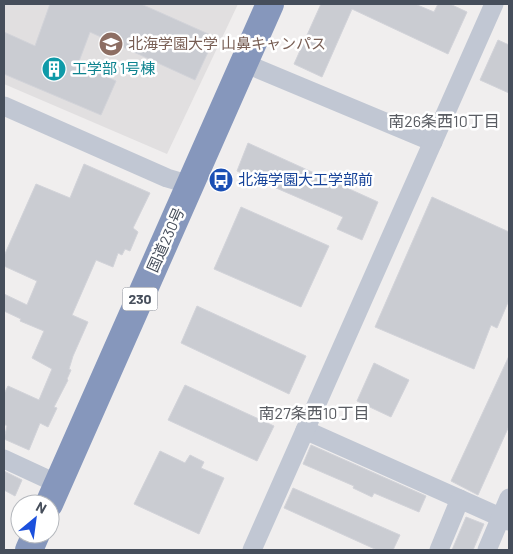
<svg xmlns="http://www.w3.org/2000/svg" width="513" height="554" font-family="Barlow,'Noto Sans JP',sans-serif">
  <rect width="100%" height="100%" fill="#f0eeee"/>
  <path fill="#e1dfe0" d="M4,4H238L167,154L4,84Z"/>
  <g fill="#caccd2" stroke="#d2d3d9">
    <path d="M50,4H141L215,37L195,80L90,32L78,64L116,81L101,115L4,74V32L35,46Z"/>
    <path d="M321,4H415L434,12L438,4H450L467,12L448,54L352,9L322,77L294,64Z"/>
    <path d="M498,40L509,45V93L480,80Z"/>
    <path d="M248,143L378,202L362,240L337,229L343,217L237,171Z"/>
    <path d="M84,164L150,193L133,228L138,232L130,251L125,249L122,255L118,253L113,267L96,260L72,315L88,322L73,356L69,369L71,370L67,379L68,380L54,407L57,408L48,427L40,423L29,450L4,439L7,426L4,424V394L8,386L39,400L52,369L32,358L44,331L20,321L21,319L4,311V294L27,305L37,281L4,266V256L36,184L70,198Z"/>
    <path d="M432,197L509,232V300L497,328L491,325L474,369L375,327Z"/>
    <path d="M241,207L329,246L301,307L214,269Z"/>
    <path d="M197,306L306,356L289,394L181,343Z"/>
    <path d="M509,356V426L478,495L451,481Z"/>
    <path d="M374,363L409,380L391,417L357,401Z"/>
    <path d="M185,385L274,426L257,461L168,420Z"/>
    <path d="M311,445L426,496L419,512L374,493L372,497L353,488L354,486L303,464Z"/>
    <path d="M160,451L185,463L190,455L204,462L201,468L224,478L199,534L134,504Z"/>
    <path d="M4,471L22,480L15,496L4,490Z"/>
    <path d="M293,488L400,535L393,550H377L284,508Z"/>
    <path d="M466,517L484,524L473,550H452Z"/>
  </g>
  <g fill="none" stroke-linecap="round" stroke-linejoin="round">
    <g stroke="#c1c7d3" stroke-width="19">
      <path d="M244,63L433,142"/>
      <path d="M4,106L167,178L191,185"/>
      <path d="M305,430L509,521"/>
      <path d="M4,459L58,484"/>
      <path d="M252,550L494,4"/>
      <path d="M439,550L460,499"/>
      <path d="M487,550L509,498"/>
    </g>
    <g stroke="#8697bc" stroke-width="28">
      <path d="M49,504L270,4"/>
      <path d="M29,550L36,534"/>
    </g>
  </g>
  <defs>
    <symbol id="university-disc" viewBox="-11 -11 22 22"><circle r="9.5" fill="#8d6e63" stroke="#fff"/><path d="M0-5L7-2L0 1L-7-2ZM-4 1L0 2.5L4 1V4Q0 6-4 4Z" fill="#fff"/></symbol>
    <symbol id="building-disc" viewBox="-11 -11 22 22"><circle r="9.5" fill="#0f9aa8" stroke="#fff"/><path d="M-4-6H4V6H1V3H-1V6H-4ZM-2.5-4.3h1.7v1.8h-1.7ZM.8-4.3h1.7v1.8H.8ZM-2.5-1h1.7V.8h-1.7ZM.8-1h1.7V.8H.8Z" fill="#fff"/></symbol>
    <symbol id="bus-disc" viewBox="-11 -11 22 22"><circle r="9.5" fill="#1a4fb4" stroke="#fff"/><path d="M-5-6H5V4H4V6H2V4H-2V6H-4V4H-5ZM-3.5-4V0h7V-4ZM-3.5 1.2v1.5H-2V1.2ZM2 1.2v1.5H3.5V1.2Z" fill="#fff"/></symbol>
  </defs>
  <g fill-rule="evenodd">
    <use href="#university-disc" x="97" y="30" width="28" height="28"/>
    <use href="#building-disc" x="40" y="55" width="28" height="28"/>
    <use href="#bus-disc" x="207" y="166" width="28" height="28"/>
  </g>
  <g text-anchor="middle" stroke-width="5" stroke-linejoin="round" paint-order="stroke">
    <rect fill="#fff" stroke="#7e838c" stroke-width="1" x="122.5" y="287.5" width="35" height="23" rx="4"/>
    <g font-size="14" font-weight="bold" fill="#464e5b">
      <text x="140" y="304">230</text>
    </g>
    <g font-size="15" fill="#785e54" stroke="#fff" text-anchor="start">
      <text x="128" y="49">北海学園大学 山鼻キャンパス</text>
    </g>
    <g font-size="15" fill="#0d838f" stroke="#fff" text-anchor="start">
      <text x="72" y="74">工学部 1号棟</text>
    </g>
    <g font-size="15" fill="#164399" stroke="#fff" text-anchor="start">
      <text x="238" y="185">北海学園大工学部前</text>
    </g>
    <g font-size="15" fill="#464e5b" stroke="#fff">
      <text transform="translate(166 240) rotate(-66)" y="5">国道230号</text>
    </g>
    <g font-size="16" fill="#5a5d63" stroke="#fff">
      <text x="444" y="127">南26条西10丁目</text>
      <text x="314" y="419">南27条西10丁目</text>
    </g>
  </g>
  <rect width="513" height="554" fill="none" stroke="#464e5b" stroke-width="10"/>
  <g transform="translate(35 519) rotate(29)"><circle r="24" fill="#ffffff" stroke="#b5b8bd"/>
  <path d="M0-4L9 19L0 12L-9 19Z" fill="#1b50dd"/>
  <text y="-8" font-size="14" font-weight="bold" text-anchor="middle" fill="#464e5b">N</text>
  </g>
</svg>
